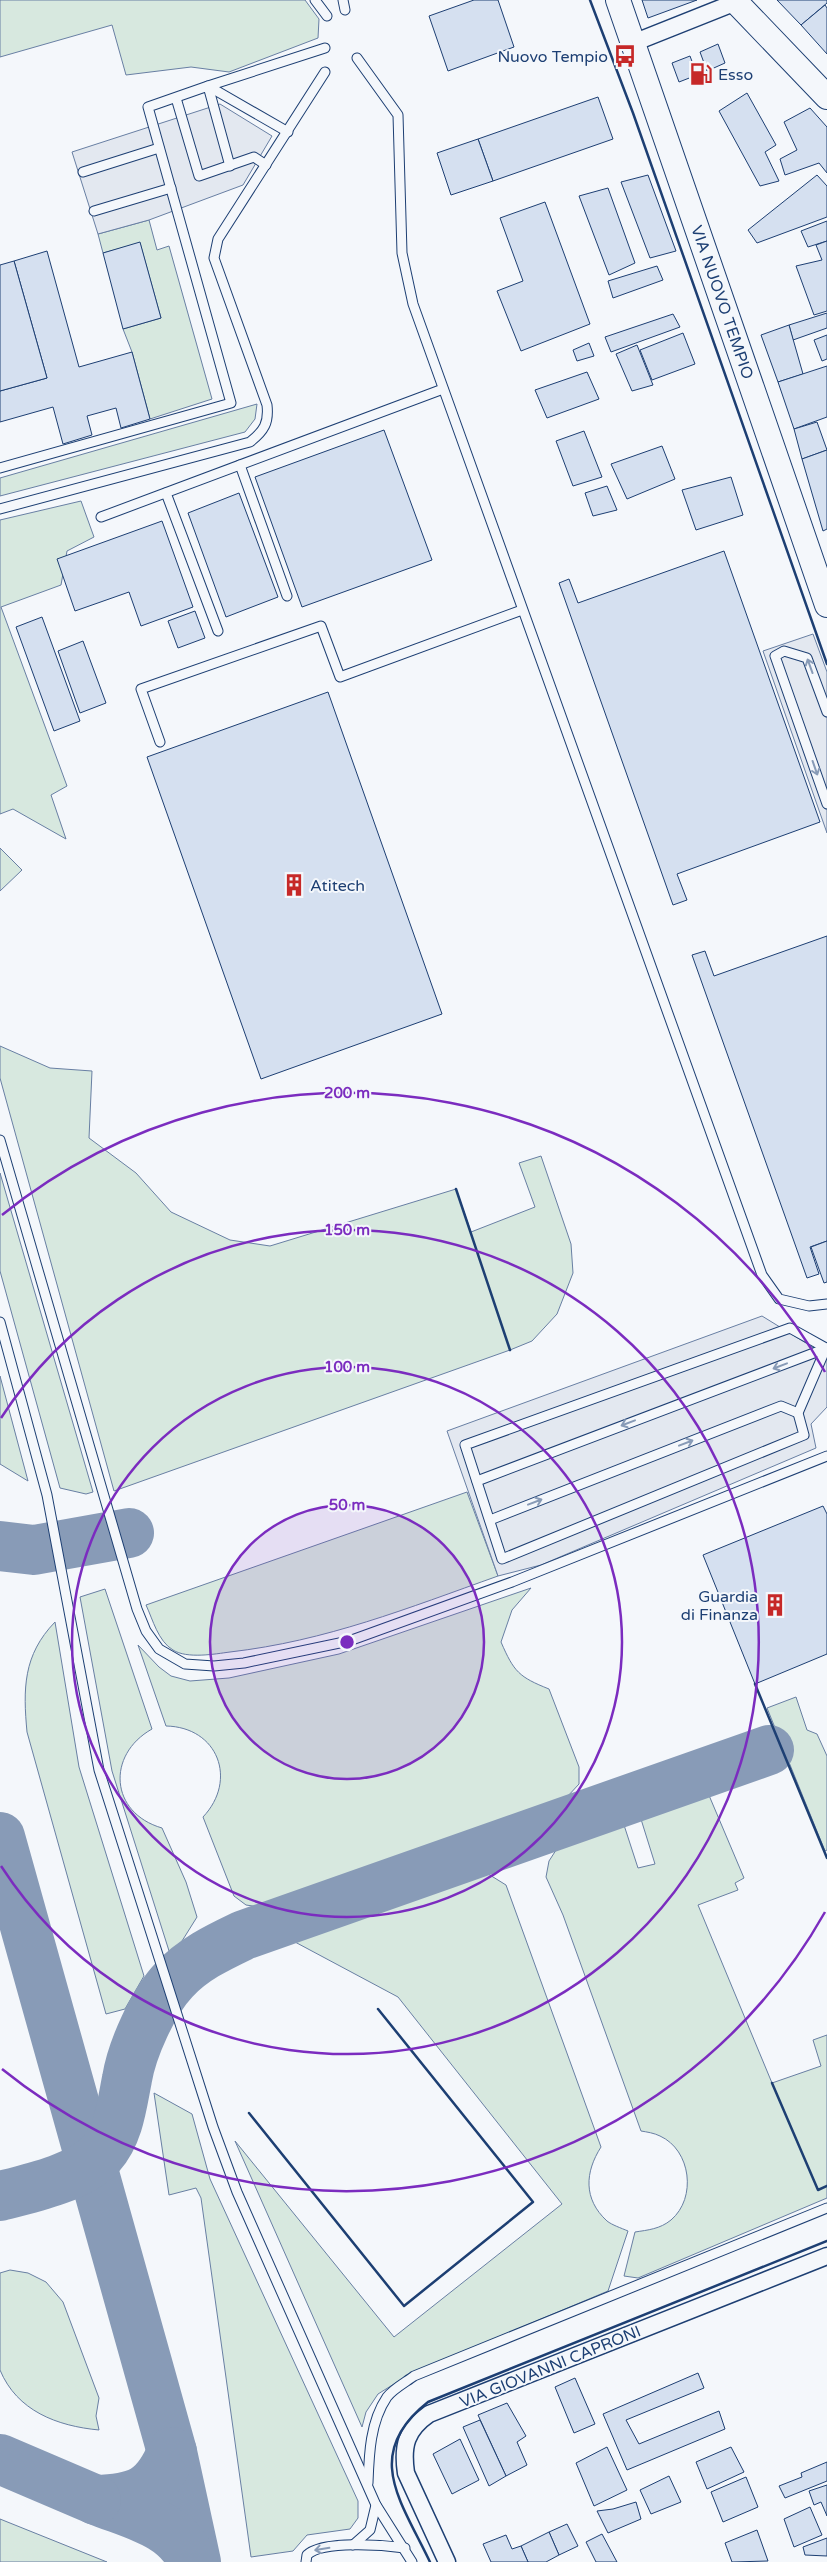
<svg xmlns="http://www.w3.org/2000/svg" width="827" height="2562" font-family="'Varela Round',sans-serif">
  <rect width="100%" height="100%" fill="#f4f7fb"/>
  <g fill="#d7e8df" stroke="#687fa3">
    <path d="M0,0H305L319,19L318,38L229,72L191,67L126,75L112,25L0,57Z"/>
    <path d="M149,220L157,250L169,246L212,399L150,419L132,352L123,329L161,318L140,243L103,253L98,234Z"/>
    <path d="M257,404L255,419L245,432L0,496V478Z"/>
    <path d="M81,501L94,537L67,551L61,585L1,607L67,786L51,795L66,839L13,809L0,814V520Z"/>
    <path d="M0,848L22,870L0,891Z"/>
    <path d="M0,1046L50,1068L92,1071L89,1138L136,1173L171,1212L230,1240L270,1246L456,1189L471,1232L535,1207L519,1163L541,1156L571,1244L573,1273L557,1314L532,1341L510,1350L114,1491L0,1078Z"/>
    <path d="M0,1173L93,1492L86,1494L60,1488L0,1271Z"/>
    <path d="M0,1376L28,1481L0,1464Z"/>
    <path d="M467,1492L498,1576C408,1608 326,1641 230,1652C215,1654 187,1659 173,1650C158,1641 153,1620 146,1605Z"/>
    <path d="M531,1588L512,1610L501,1642C514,1672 519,1677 549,1689L579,1767V1784L567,1797L259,1907L246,1905L234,1896L203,1817C238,1780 218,1727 166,1726L138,1645L159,1667L171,1676L190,1681L229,1678L339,1654Z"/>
    <path d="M105,1589L152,1729C106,1755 110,1813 162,1828L186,1882L197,1917L182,1941L170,1954L112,1771L80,1597Z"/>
    <path d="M55,1622L79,1767L144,1976L125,2009L106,2014L27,1732C23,1689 23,1655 55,1622Z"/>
    <path d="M796,1697L807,1730L817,1734L827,1756V1850L825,1851L767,1708Z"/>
    <path d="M708,1793L744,1878L735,1883L738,1890L698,1905L772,2083L821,2066L813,2040L827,2035V2198L638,2278L624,2276L635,2232C648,2230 660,2229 671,2220C697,2198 691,2150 660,2136C654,2133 647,2132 641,2131L563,1915L546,1877L549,1861L558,1847L623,1822L638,1868L655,1864L640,1816Z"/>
    <path d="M485,1872L506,1885L601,2147C585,2172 583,2199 607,2221C612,2225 621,2228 628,2231L608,2291L410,2374L378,2394L366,2412L362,2427L235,2141L394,2337L562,2204L398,1997L295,1942Z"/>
    <path d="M154,2093L192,2114L210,2179L358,2501V2518L350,2529L307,2535L293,2551L251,2557L201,2198L196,2188L169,2195Z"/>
    <path d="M10,2270L28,2273L46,2282L63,2302L99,2398L96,2416L99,2430C57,2426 17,2411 0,2370V2273Z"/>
    <path d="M0,2519L107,2562H0Z"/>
  </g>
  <g fill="#e3e8f0" stroke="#687fa3">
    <path d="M220,104L272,136L243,185L149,220L98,234L72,152Z"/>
    <path d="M813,634L827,672V833L763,651Z"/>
    <path d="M762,1316L827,1356V1407L811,1424L816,1448L541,1565L498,1576L447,1431Z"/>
  </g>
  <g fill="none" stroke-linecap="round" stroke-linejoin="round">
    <g stroke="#889bb7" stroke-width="50">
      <path d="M0,1546L34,1550L129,1533"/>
      <path d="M0,1837L172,2452L196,2562"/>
      <path d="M0,2196C28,2189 82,2177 101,2154C119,2134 122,2104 127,2079C132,2049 153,2002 174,1980C193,1959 219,1947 244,1935L769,1750"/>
      <path d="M172,2452C155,2492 138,2498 96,2500C133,2515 176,2523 193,2562"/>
      <path d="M0,2459L96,2500"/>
    </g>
  </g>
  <g fill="#d5e0f0" stroke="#1d3f73">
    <path d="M474,0H498L514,47L448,71L429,16Z"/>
    <path d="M642,0H697L648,18Z"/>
    <path d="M777,0H827V3L801,25Z"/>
    <path d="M825,5L827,8V54L801,25Z"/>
    <path d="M718,44L725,63L707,71L700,52Z"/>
    <path d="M690,56L697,75L679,82L672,63Z"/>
    <path d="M747,93L776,145L765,152L779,181L760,186L719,111Z"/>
    <path d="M598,97L613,139L493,181L478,139Z"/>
    <path d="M810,108L827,127V173L819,163L785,175L780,159L797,150L784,122Z"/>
    <path d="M478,139L493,181L451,195L437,153Z"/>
    <path d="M648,175L676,251L650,258L621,182Z"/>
    <path d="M817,175L827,186V217L757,243L748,230Z"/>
    <path d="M608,188L635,263L609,275L579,196Z"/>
    <path d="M545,202L590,324L521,351L497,291L523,281L500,218Z"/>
    <path d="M827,221V241L808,247L801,231Z"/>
    <path d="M827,241V311L814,315L796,266L822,260L816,245Z"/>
    <path d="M140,242L161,318L123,329L103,253Z"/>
    <path d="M47,251L79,367L132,352L150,419L121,428L116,408L87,416L92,435L63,444L53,407L0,422V391L47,378L14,261Z"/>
    <path d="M14,261L47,378L0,391V265Z"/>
    <path d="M657,266L663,280L613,298L608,281Z"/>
    <path d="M827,313V328L793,340L789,325Z"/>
    <path d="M673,314L680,327L611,352L605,337Z"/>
    <path d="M789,325L803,374L778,382L761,335Z"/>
    <path d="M683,333L695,364L652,380L640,350Z"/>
    <path d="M827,335V359L822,361L814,340Z"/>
    <path d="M589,343L594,356L577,361L573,350Z"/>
    <path d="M637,345L653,385L632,391L616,354Z"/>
    <path d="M827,366V417L794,429L778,382Z"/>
    <path d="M587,372L599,399L547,418L535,390Z"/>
    <path d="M817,422L827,450L802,459L794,429Z"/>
    <path d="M384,430L432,560L302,607L255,477Z"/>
    <path d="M584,431L602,477L573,486L556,441Z"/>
    <path d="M662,446L675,479L627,499L611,464Z"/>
    <path d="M827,450V529L823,531L802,459Z"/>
    <path d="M731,477L743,515L696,530L682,490Z"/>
    <path d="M607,486L617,510L593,516L585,493Z"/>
    <path d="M239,493L278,597L226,617L188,513Z"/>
    <path d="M162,521L193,607L141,626L129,592L75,611L57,559Z"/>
    <path d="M724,551L820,822L677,874L687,900L673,905L559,583L569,579L578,603Z"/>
    <path d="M195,611L205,638L178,648L168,621Z"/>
    <path d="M42,617L80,721L54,731L16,627Z"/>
    <path d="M83,641L106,703L80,713L58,651Z"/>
    <path d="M328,692L442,1014L261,1079L147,757Z"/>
    <path d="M827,936V1241L810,1247L819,1274L807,1278L692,955L705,951L714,976Z"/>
    <path d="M827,1241V1282L824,1283L811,1247Z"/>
    <path d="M823,1506L827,1514V1654L755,1684L703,1555Z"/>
    <path d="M698,2373L704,2388L626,2420L639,2444L719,2411L725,2429L627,2470L603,2414Z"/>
    <path d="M575,2378L595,2424L574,2433L555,2387Z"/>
    <path d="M507,2403L526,2436L517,2442L527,2465L506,2476L478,2415Z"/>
    <path d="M480,2420L506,2476L489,2486L463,2427Z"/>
    <path d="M460,2439L479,2480L452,2494L433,2454Z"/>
    <path d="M607,2447L627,2490L594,2506L576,2463Z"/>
    <path d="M731,2447L744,2472L707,2489L696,2462Z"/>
    <path d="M827,2462V2481L785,2498L779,2486L802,2477L801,2473Z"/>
    <path d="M669,2476L681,2502L651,2514L640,2490Z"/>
    <path d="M746,2477L758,2507L723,2522L711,2492Z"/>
    <path d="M827,2485V2516L821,2502L814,2505L809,2491Z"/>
    <path d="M636,2502L641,2519L608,2533L597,2511L613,2509Z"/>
    <path d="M810,2507L822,2535L794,2547L784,2519Z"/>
    <path d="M567,2524L578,2546L559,2555L549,2532Z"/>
    <path d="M757,2530L768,2561L732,2562L725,2543Z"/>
    <path d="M549,2532L559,2555L546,2562H528L521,2546Z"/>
    <path d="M602,2534L617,2562H596L586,2542Z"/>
    <path d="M506,2535L512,2549L521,2546L528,2562H491L483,2544Z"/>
    <path d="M827,2538V2556L805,2555L803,2547Z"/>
  </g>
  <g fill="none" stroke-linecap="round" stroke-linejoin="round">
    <defs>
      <g id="lane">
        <path d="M315,0L327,16"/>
        <path d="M343,0L345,10"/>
        <path d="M357,58L398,115L402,253L413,304L762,1275L779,1299L809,1306L827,1304"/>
        <path d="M176,98L199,176L254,157L266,165"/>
        <path d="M288,132L208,86L325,48"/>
        <path d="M83,172L159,148"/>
        <path d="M94,211L171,188"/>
        <path d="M240,465L287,596"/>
        <path d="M0,468L231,403L148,107L208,86L230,166"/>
        <path d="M166,493L218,631"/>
        <path d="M0,509L250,442C264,431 269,423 267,405L214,258L218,239L325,72"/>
        <path d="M101,517L443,389"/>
        <path d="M827,712L807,658L784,651L775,656L827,804"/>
        <path d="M160,742L141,689L321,626L340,677L522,610"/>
        <path d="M0,1140L137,1609L146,1631L159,1649L185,1664L214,1666L244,1663L349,1641L512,1582L827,1456"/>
        <path d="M0,1322L47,1495L99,1770L213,2127L237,2192L376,2505L412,2562"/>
        <path d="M790,1328L826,1348L798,1413L804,1435L502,1559L465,1445Z"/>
        <path d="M477,1481L827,1348"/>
        <path d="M490,1520L781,1406L798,1413"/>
        <path d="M368,2483C369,2455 370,2422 387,2397C393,2389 406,2382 414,2376L827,2208"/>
        <path d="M353,2545L370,2530L376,2505"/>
        <path d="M306,2562L307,2555C322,2540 384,2545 405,2548"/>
      </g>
      <g id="street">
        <path d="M633,43L736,2"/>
        <path d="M447,2562L406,2473C402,2446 406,2430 429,2414L827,2256"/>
      </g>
      <g id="secondary">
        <path d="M618,0L827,605"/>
        <path d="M734,0L827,97"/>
      </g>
    </defs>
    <use href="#lane" stroke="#1d3f73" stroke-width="11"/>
    <use href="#street" stroke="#1d3f73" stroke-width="19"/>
    <use href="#secondary" stroke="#1d3f73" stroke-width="26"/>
    <use href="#lane" stroke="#f4f7fb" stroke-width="9"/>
    <use href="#street" stroke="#f4f7fb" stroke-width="16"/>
    <use href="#secondary" stroke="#f4f7fb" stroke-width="24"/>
    <g stroke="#1d3f73" stroke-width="2.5">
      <path d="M590,0L633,113L827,664"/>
      <path d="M456,1189L510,1350"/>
      <path d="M755,1684L827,1858"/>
      <path d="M772,2083L818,2190L827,2186"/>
      <path d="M249,2113L404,2306L533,2202L378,2009"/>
      <path d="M430,2562C401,2501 362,2454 428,2402L827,2241"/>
    </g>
  </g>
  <defs><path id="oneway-shaft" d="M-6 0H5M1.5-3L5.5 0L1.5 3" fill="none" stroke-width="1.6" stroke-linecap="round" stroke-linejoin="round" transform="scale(1.25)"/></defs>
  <g stroke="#889bb7">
    <use href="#oneway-shaft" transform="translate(810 666) rotate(-110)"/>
    <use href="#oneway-shaft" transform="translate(815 768) rotate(71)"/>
    <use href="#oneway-shaft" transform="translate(780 1366) rotate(159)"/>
    <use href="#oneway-shaft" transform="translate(628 1423) rotate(159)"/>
    <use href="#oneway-shaft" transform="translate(686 1443) rotate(-21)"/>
    <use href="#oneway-shaft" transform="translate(535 1502) rotate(-21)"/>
    <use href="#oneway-shaft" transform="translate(322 2549) rotate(171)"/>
  </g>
  <circle cx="347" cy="1642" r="137" fill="#7b2cbf" fill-opacity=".12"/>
  <g fill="none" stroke="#7b2cbf" stroke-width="2.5">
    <circle cx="347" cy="1642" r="137"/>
    <circle cx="347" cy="1642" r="275"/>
    <path d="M1 1418A412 412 0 1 1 1 1866"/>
    <path d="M825 1912A549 549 0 0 1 2 2069M2 1215A549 549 0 0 1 825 1372"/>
  </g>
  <defs>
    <symbol id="bus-bare" viewBox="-9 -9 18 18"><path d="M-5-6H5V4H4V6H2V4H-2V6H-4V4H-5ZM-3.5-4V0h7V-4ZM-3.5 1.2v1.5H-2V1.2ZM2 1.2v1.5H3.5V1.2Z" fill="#c62828" stroke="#f4f7fb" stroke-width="2.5" paint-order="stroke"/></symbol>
    <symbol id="fuel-bare" viewBox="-9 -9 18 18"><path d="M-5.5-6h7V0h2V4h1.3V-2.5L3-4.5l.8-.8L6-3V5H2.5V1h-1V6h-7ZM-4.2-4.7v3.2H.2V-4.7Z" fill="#c62828" stroke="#f4f7fb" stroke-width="2.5" paint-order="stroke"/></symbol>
    <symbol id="building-bare" viewBox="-9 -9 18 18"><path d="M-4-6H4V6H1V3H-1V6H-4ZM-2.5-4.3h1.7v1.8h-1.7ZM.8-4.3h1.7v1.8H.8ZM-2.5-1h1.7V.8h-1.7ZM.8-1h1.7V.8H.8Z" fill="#c62828" stroke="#f4f7fb" stroke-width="2.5" paint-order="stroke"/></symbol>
  </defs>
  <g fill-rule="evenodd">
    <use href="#bus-bare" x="609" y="40" width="32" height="32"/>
    <use href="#fuel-bare" x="685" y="58" width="32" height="32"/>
    <use href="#building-bare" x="278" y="869" width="32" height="32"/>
    <use href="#building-bare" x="759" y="1589" width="32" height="32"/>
  </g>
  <g text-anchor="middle" stroke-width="4" stroke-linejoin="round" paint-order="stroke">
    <g font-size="16" fill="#1d3f73" stroke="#f4f7fb" text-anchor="end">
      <text x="608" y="62">Nuovo Tempio</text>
      <text x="718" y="80" text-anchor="start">Esso</text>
      <text x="310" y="891" text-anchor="start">Atitech</text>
      <text x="758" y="1602">Guardia<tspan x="758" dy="18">di Finanza</tspan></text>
    </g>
    <g font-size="16" fill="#1d3f73" stroke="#f4f7fb">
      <text transform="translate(723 302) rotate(71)" y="6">VIA NUOVO TEMPIO</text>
      <text transform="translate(550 2366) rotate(-22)" y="6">VIA GIOVANNI CAPRONI</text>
    </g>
  </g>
  <circle cx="347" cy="1642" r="8" fill="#7b2cbf" stroke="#f4f7fb" stroke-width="2.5"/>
  <g font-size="15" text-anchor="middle" font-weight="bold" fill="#7b2cbf" stroke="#f4f7fb" stroke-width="4" stroke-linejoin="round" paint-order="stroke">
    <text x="347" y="1098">200 m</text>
    <text x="347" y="1235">150 m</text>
    <text x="347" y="1372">100 m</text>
    <text x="347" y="1510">50 m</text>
  </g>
</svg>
